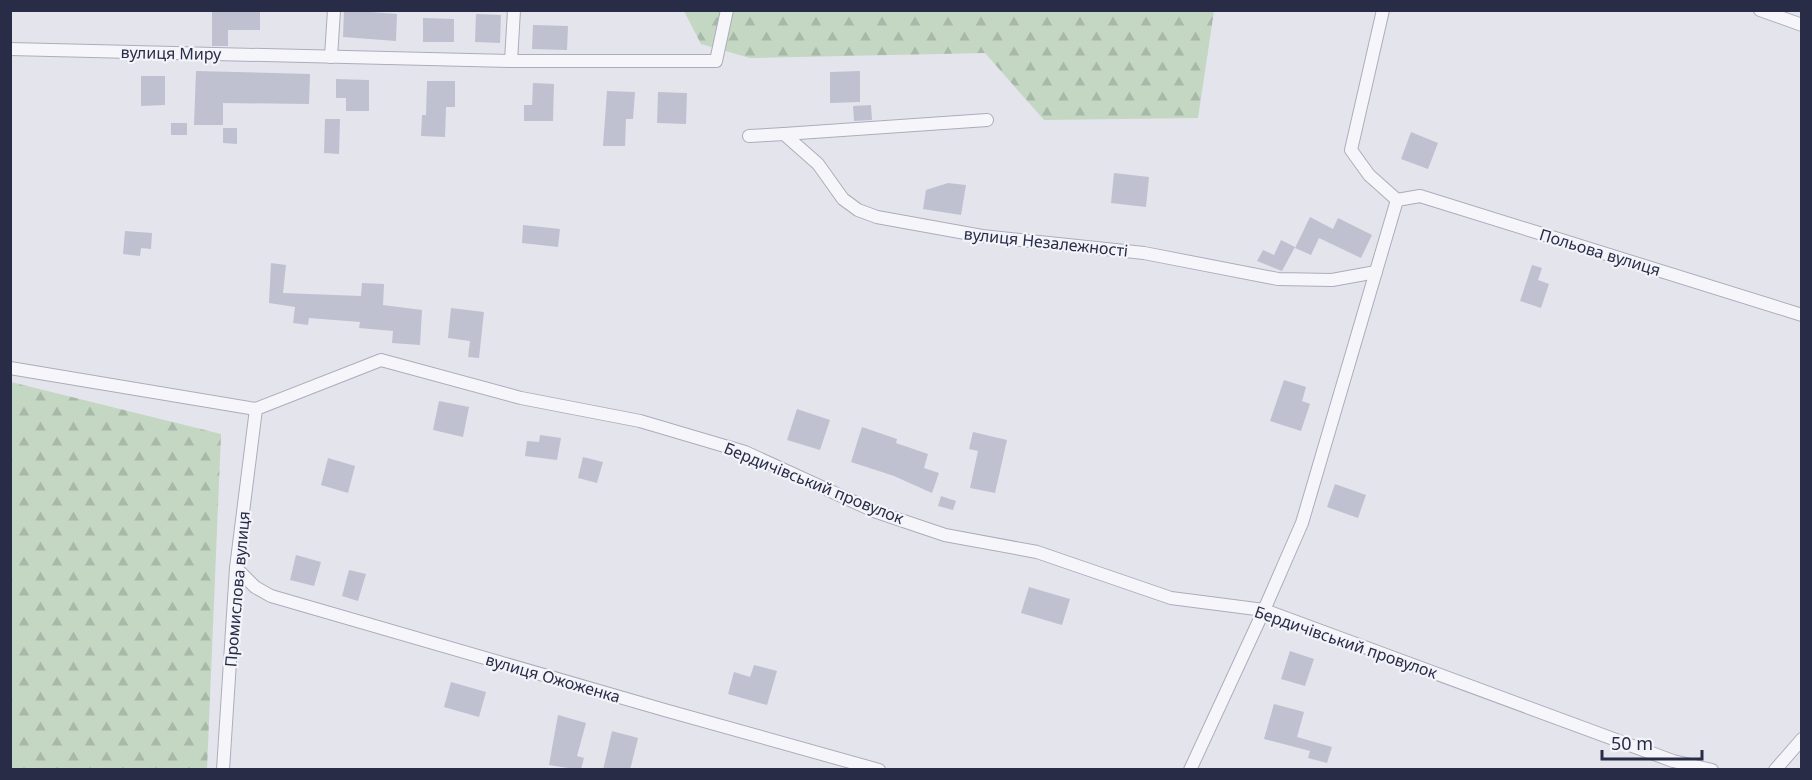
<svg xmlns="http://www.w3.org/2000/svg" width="1812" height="780" font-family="'Noto Sans',sans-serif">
  <defs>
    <pattern id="forest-firs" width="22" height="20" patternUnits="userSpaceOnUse" patternTransform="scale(1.5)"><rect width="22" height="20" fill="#c3d7c3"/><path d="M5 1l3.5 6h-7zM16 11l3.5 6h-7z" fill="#a8b9a9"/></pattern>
  </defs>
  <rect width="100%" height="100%" fill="#e3e4ec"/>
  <g fill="url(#forest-firs)">
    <path d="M684,11H1214L1198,118L1044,120L985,53L750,58L701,44Z"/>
    <path d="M11,382L221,434L207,769H11Z"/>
  </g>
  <g fill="#bfc1d0">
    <path d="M212,10H260V30H228V46H212Z"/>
    <path d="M344,10L397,14L396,41L343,37Z"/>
    <path d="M476,14L501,15L500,43L475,42Z"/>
    <path d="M423,18L454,19V42H423Z"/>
    <path d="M533,25L568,26L567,50L532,49Z"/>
    <path d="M196,71L310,74L309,104L223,103V125H194Z"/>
    <path d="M860,71V102L830,103V72Z"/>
    <path d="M141,76H165V105L141,106Z"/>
    <path d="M336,79L369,80V111H346V98H336Z"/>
    <path d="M427,81H455V107H446L445,137L421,136L422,115H426Z"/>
    <path d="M533,83L554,84L553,121H524V105H532Z"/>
    <path d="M607,91L635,92L633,119H626L625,146H603Z"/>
    <path d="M658,92L687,93L686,124L657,123Z"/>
    <path d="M871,105L872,120L854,121L853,106Z"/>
    <path d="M325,119H340L339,154L324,153Z"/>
    <rect x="171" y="123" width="16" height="12"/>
    <path d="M223,128H237V144L223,143Z"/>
    <path d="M1411,132L1438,143L1428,169L1401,159Z"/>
    <path d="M1114,173L1149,177L1146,207L1111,203Z"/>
    <path d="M948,183L966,185L961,215L923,209L926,190Z"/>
    <path d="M1310,217L1333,229L1338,218L1372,235L1361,258L1319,238L1311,255L1295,248Z"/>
    <path d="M523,225L560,229L558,247L522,243Z"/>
    <path d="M125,231L152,233L151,249L141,248L140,256L123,254Z"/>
    <path d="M1281,240L1295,247L1282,271L1257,261L1263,250L1274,255Z"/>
    <path d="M271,263L286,265L283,293L361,296L362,283L384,284L383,305L422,310L420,345L392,343L393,331L359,328L360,322L309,318L308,325L293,323L295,307L269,303Z"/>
    <path d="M1532,265L1542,268L1538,280L1549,284L1541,308L1520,301Z"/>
    <path d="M451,308L484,312L479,358L468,357L470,341L448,338Z"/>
    <path d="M1284,380L1306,387L1302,401L1310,404L1301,431L1270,421Z"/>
    <path d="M439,401L469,407L463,437L433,430Z"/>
    <path d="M797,409L830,420L820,450L787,440Z"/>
    <path d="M862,427L897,439L896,443L928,454L924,468L939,473L932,493L894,476L851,462Z"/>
    <path d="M973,432L1007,440L995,493L970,488L978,451L969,449Z"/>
    <path d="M540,435L561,438L557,460L525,456L527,441L539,442Z"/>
    <path d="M583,457L603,462L597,483L578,478Z"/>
    <path d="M328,458L355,466L348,493L321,485Z"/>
    <path d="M1335,484L1366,495L1358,518L1327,507Z"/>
    <path d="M941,496L956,501L953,510L938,506Z"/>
    <path d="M296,555L321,562L314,586L290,580Z"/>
    <path d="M349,570L366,574L358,601L342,596Z"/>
    <path d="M1029,587L1070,599L1062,625L1021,613Z"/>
    <path d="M1290,651L1314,659L1305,686L1281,679Z"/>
    <path d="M754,665L777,671L767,705L728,694L734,672L750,677Z"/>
    <path d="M451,682L486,692L479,717L444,707Z"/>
    <path d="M1274,704L1304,712L1297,737L1332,747L1327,763L1308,758L1310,751L1264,739Z"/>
    <path d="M558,715L586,723L577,756L584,758L581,770L549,765Z"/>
    <path d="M612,731L638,738L630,770H603Z"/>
  </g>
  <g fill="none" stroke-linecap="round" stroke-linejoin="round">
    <defs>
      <g id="minor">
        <path d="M1760,10L1802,25"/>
        <path d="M10,49L511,61H716L727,10"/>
        <path d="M331,57L334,10"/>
        <path d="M511,61L514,10"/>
        <path d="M784,134L987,120"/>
        <path d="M749,136L784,134L818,164L843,199L858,210L877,217L982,236L1144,253L1278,279L1332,280L1376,272"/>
        <path d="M1397,200L1420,196L1802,315"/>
        <path d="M10,368L256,409"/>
        <path d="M256,409L381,360L521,398L640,421L745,452L874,511L945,535L1037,552L1171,598L1264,610L1673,761L1712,770"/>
        <path d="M236,568L255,587L271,596L668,711L879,770"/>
        <path d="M223,770L236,568L256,409"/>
        <path d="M1190,770L1264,610L1302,523L1397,200L1369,175L1351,150L1383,10"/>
        <path d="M1775,770L1802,739"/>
      </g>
    </defs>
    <use href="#minor" stroke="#abadba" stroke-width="14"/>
    <use href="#minor" stroke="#f6f6fa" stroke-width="12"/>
  </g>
  <g text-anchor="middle" stroke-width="4.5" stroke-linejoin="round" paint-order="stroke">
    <g font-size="16" fill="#282c47" stroke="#f3f4f9">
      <text transform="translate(171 53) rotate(1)" y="6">вулиця Миру</text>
      <text transform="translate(1046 242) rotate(6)" y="6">вулиця Незалежності</text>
      <text transform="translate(1600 252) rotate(17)" y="6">Польова вулиця</text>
      <text transform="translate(814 483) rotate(22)" y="6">Бердичівський провулок</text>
      <text transform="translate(237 589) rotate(-85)" y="6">Промислова вулиця</text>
      <text transform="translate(1346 642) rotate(19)" y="6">Бердичівський провулок</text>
      <text transform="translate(553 678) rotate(16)" y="6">вулиця Ожоженка</text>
    </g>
  </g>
  <rect width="1812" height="780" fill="none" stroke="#282c47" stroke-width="24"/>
  <path d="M1602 750v9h100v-9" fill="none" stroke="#282c47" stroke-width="3"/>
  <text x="1611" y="750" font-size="18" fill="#282c47" stroke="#f3f4f9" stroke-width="4.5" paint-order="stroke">50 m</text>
</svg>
